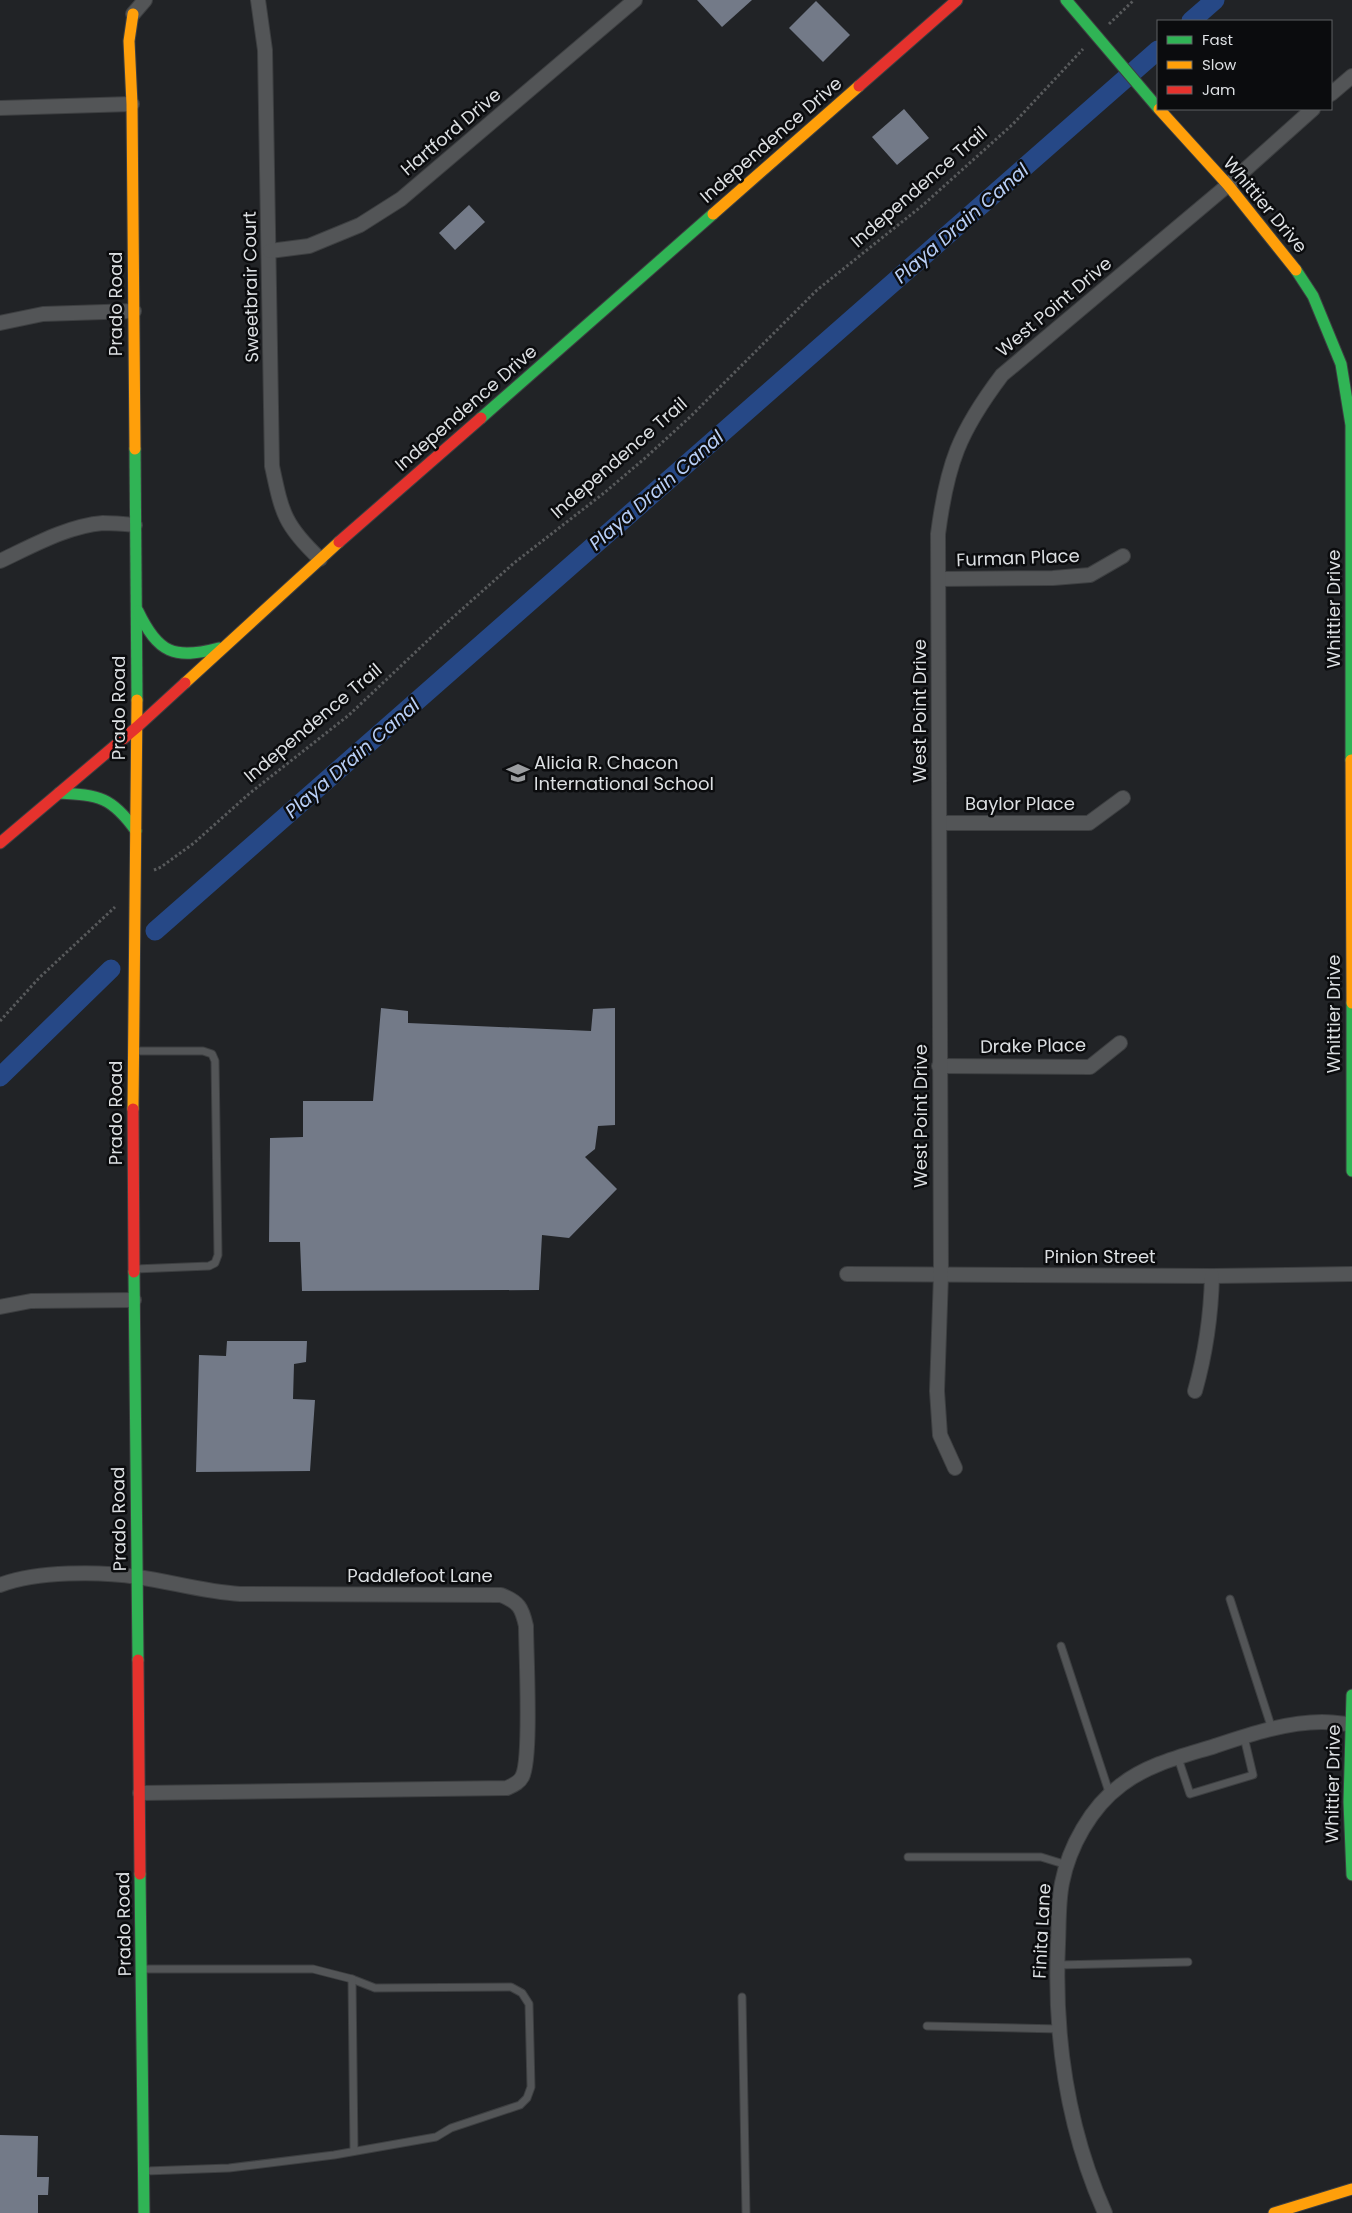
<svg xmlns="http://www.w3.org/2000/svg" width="1352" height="2213" font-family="Poppins,sans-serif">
  <rect width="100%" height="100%" fill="#212326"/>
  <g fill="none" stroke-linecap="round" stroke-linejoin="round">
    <g stroke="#264886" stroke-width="19">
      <path d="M1191,21L1215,0"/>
      <path d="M155,931L1158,50"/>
      <path d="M0,1077L111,969"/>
    </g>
  </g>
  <g fill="#737a88">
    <path d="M697,0H752L722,27Z"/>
    <path d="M816,1L850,35L823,62L789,28Z"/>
    <path d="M904,109L929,138L897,165L872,137Z"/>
    <path d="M469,205L485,222L455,250L439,233Z"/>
    <path d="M381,1008L408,1011V1023L591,1031L593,1009L615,1008V1125L598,1126L595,1149L585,1157L617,1189L569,1238L542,1235L539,1290L302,1291L300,1242H269L270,1138L303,1137V1101H373Z"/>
    <path d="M227,1341H307L306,1362L294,1364L293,1399L315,1400L310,1471L196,1472L199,1355L226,1356Z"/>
    <path d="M0,2135L38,2136L37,2177H49L48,2195H38V2213H0Z"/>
  </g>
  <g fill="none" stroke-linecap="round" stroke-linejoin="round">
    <defs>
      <g id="lane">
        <path d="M134,1051H203L212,1054L215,1061L218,1255L215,1263L209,1266L135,1269"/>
        <path d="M1230,1599L1272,1729"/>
        <path d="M1061,1646L1110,1795"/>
        <path d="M1178,1758L1190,1794L1253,1775L1244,1737"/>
        <path d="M908,1857H1041L1067,1865"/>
        <path d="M1057,1965L1188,1962"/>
        <path d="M143,1969H313L352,1979L375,1988L511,1987L522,1993L529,2004L531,2087L527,2098L520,2105L451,2128L436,2137L334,2155L229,2168L146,2171"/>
        <path d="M352,1979L354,2151"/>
        <path d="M742,1997L746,2213"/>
        <path d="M927,2026L1060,2029"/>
      </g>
      <g id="street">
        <path d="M258,0L265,50L272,466C282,513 284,525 320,559"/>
        <path d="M133,14L145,0"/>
        <path d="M1331,94L1352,76"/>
        <path d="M0,108L132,104"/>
        <path d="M270,251L309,246L360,225L401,199L635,0"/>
        <path d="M0,323L43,314L134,311"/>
        <path d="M0,561C32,546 67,526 103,523C114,523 125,524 135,525"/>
        <path d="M939,579L1053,578L1090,575L1123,556"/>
        <path d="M940,823H1089L1123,798"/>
        <path d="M939,1066L1090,1067L1120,1043"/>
        <path d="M847,1274L1212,1276L1352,1274"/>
        <path d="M0,1307L31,1301L134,1300"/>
        <path d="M1195,1391C1206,1352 1211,1316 1212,1276"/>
        <path d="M955,1468L940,1435L937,1391L941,1275L938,534C947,464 959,432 1002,375L1228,185L1313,109"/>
        <path d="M0,1585C37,1571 99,1571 138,1577C172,1582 205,1592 240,1594L501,1595C519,1602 522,1608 526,1626C526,1652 532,1760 522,1777C519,1783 513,1785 507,1788L140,1793"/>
        <path d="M1105,2213C1067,2128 1054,2036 1058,1944C1059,1924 1058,1903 1062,1883C1069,1847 1091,1807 1121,1785C1148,1764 1183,1756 1215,1746C1248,1735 1286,1722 1322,1722C1332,1722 1342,1724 1352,1724"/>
      </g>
      <g id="fast">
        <path d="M1066,0L1158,108"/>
        <path d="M1296,270L1313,296L1341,364L1351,425V760"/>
        <path d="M481,418L713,214"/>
        <path d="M135,449L137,700"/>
        <path d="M138,611C158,653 174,660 219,648"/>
        <path d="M59,793C99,795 112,797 136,831"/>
        <path d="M1352,1003V1171"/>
        <path d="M134,1272L138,1660"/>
        <path d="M1352,1695L1349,1802L1352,1875"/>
        <path d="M140,1874L144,2213"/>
      </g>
      <g id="slow">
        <path d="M133,14L129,41L132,104L135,449"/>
        <path d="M1159,109L1228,185L1296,270"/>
        <path d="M713,214L859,86"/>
        <path d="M185,683L339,542"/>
        <path d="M1351,760L1352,1003"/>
        <path d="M133,1109L137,700"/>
        <path d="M1274,2213L1352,2189"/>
      </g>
      <g id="jam">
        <path d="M859,86L957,0"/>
        <path d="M339,542L481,418"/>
        <path d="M0,843L137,727L185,683"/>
        <path d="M133,1109L134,1272"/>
        <path d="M138,1660L140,1874"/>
      </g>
    </defs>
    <use href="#lane" stroke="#3d3f41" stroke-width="9"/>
    <use href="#street" stroke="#3d3f41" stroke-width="16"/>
    <use href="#fast" stroke="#3d3f41" stroke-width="13"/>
    <use href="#slow" stroke="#3d3f41" stroke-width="13"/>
    <use href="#jam" stroke="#3d3f41" stroke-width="13"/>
    <g stroke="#585a5c" stroke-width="3" stroke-dasharray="2.5 2.5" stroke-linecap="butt">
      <path d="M1109,24L1134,0"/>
      <path d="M154,870L161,867L194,843L250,793L349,715L442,627L514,563L604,493L644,459L690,417L817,290L923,205L1013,124L1083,49"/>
      <path d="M0,1021L39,978L115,907"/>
    </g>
    <use href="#lane" stroke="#535557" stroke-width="7"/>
    <use href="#street" stroke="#535557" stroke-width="14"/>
    <use href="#fast" stroke="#30b455" stroke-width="11"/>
    <use href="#slow" stroke="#ff9f0a" stroke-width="11"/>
    <use href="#jam" stroke="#e5322d" stroke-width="11"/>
  </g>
  <defs>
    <symbol id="school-bare" viewBox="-9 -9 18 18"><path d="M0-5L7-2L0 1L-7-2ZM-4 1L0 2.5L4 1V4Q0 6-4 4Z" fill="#9b9da0" stroke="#0b0c0e" stroke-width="2.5" paint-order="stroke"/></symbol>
  </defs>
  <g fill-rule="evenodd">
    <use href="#school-bare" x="502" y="757" width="32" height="32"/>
  </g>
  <g text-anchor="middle" stroke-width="5" stroke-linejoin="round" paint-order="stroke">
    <g font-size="18" fill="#dcdfe2" stroke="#0b0c0e">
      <text transform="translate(451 132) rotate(-40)" y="6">Hartford Drive</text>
      <text transform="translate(771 140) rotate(-41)" y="6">Independence Drive</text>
      <text transform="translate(919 187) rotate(-41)" y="6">Independence Trail</text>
      <text transform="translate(1265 205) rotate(50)" y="6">Whittier Drive</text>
      <text transform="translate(251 287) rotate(-91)" y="6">Sweetbrair Court</text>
      <text transform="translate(116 304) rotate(-90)" y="6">Prado Road</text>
      <text transform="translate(1054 307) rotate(-40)" y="6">West Point Drive</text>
      <text transform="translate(466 408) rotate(-41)" y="6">Independence Drive</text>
      <text transform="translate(619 458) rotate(-41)" y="6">Independence Trail</text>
      <text transform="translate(1018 558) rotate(-2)" y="6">Furman Place</text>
      <text transform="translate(1334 609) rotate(-90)" y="6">Whittier Drive</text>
      <text transform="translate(119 708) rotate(-90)" y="6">Prado Road</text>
      <text transform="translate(920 711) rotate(-90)" y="6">West Point Drive</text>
      <text transform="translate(313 723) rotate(-40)" y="6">Independence Trail</text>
      <text x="1020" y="810">Baylor Place</text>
      <text transform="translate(1334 1014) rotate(-90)" y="6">Whittier Drive</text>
      <text transform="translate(1033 1046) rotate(-1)" y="6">Drake Place</text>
      <text transform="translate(116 1113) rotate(-90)" y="6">Prado Road</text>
      <text transform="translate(921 1116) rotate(-90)" y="6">West Point Drive</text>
      <text x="1100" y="1263">Pinion Street</text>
      <text transform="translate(119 1519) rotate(-91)" y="6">Prado Road</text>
      <text x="420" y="1582">Paddlefoot Lane</text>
      <text transform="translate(1333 1784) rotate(-89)" y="6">Whittier Drive</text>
      <text transform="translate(124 1924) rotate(-91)" y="6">Prado Road</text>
      <text transform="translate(1042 1931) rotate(-87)" y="6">Finita Lane</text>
    </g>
    <g font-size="18" fill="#dcdfe2" stroke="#0b0c0e" text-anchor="start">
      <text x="534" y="769">Alicia R. Chacon<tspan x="534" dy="21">International School</tspan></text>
    </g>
    <g font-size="19" font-style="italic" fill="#b9cff6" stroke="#0b0c0e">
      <text transform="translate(961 223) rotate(-41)" y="7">Playa Drain Canal</text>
      <text transform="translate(656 490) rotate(-41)" y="7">Playa Drain Canal</text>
      <text transform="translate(352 758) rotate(-41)" y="7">Playa Drain Canal</text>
    </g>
  </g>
  <rect x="1157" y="20" width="175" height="90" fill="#0b0c0e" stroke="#5f6063"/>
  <rect x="1167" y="36" width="25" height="8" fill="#30b455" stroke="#5f6063"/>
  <text x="1202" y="45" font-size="15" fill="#dcdfe2">Fast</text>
  <rect x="1167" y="61" width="25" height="8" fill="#ff9f0a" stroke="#5f6063"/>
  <text x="1202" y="70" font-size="15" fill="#dcdfe2">Slow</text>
  <rect x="1167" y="86" width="25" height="8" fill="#e5322d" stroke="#5f6063"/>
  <text x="1202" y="95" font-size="15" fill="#dcdfe2">Jam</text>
</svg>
